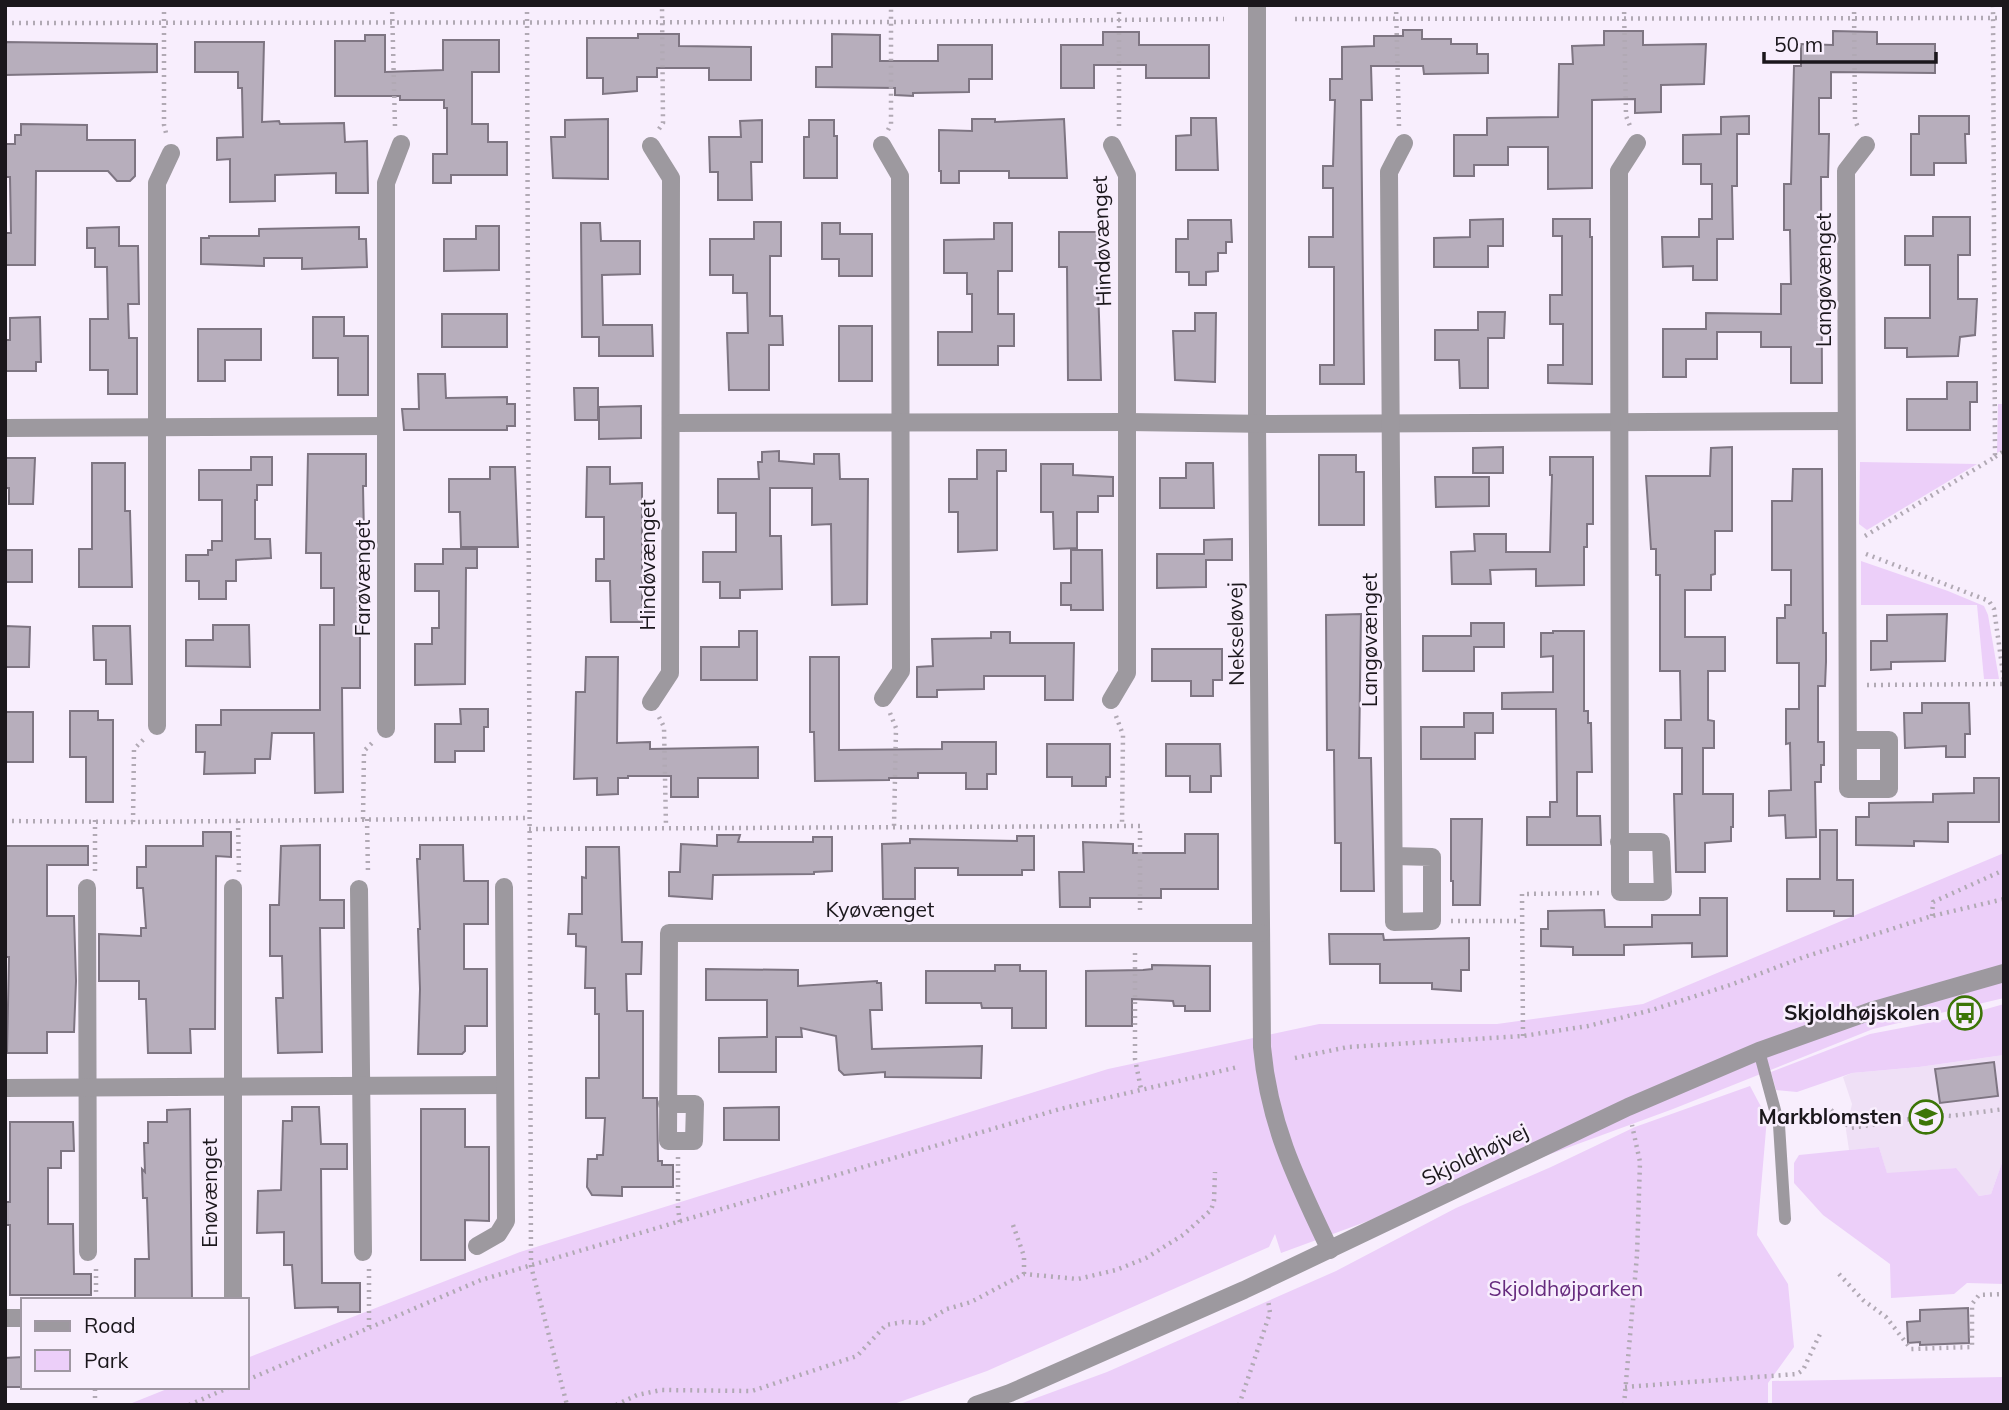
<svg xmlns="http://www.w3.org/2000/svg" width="2009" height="1410" font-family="Mulish,sans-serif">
  <rect width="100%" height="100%" fill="#f8eefd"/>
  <path fill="#efe0f6" d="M2004,1055V1157L1991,1194L1979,1196L1955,1168L1887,1174L1879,1147L1849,1150L1846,1130L1852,1104L1843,1077L1852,1073L1919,1067Z"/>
  <g fill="#eccff9">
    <path d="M1998,404H2004V449L1997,453Z"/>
    <path d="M1860,462L1977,464L1867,530L1859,524Z"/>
    <path d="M1861,561L1948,591L1984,606L1988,615L1999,679H1984L1977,605H1861Z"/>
    <path d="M2004,853V998L1873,1029L1673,1109L1281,1253L1275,1234L1269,1247L987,1371L891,1405H127L172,1387H247V1358L520,1252L1108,1069L1319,1024H1497L1643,1004Z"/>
    <path d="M2004,1004V1055L1919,1067L1852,1073L1797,1092L1776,1090L1771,1072L1870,1034L1959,1017L1964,1022L1972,1019L1976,1012Z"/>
    <path d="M1750,1086L1767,1118L1757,1235L1788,1284L1794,1347L1768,1383V1405H1017L1107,1372L1336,1271L1456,1208L1551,1167L1635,1127Z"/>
    <path d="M1879,1147L1887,1173L1956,1168L1979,1196L1991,1194L2004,1157V1284L1967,1283L1954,1294L1891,1298L1890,1264L1823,1215L1794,1183V1163L1799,1155Z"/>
    <path d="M2004,1377V1405H1772V1381Z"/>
  </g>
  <g fill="#b7aebc" stroke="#7e7582" stroke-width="2">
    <path d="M1403,30H1422V39H1451V44H1477V54H1488V73L1424,74L1423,66H1371L1372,100H1361L1364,384H1320V365H1334V267H1309V237H1333V188H1323V166H1333L1335,100H1330V79H1342V47L1374,46V36H1403Z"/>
    <path d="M1604,31H1643V45L1706,44L1704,84L1661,85V112L1635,113V99L1592,100V188L1548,189V147H1508V165H1474V176H1454V135H1487V118L1558,117L1559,64H1573L1572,46L1604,45Z"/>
    <path d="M1833,31L1877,32V44H1935V73L1831,72V98H1819V134H1829L1828,177H1821L1822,383H1791V347H1761V332H1717V359H1686V377H1663V329H1706V313L1781,314V284H1791L1790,230H1784V184H1791L1794,66H1801V44L1833,45Z"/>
    <path d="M1103,32H1139V45H1209V78H1146V65H1094V88H1061V45H1103Z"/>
    <path d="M638,34H679V46L751,47V80H709V68H657V77H637V91L603,94V78H587V38H638Z"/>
    <path d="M832,34L880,35V61H938V45H992V79H969V92L913,93V96L895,95V88L816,87V67H832Z"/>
    <path d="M365,35H385V72L443,70V40H499V72H472V124H488V142H507V175H451V183H433V154H447V108H444V100H400V96H335V41H365Z"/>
    <path d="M5,42L157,44V72L5,75Z"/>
    <path d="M195,42H264L262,122L279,121L280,124L344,123L345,142L367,141L368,193H336V173L275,175V201L230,202V159L217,160V138L243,137L242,88H238V72H195Z"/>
    <path d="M1749,116V134H1737V186H1732L1733,239H1717V280H1693V266L1663,267L1662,237H1699V219H1712V184H1701V164H1683V135L1721,134V117Z"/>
    <path d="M1919,116H1969V134H1965L1966,163H1934V175H1911V134H1919Z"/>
    <path d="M1191,118H1216L1218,170H1176V136L1191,135Z"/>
    <path d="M608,119V179L553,178L551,137H565V120Z"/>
    <path d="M972,119H995V122L1064,119L1067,178H1009V171H959V183H941V171H939V130L972,131Z"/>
    <path d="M762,120V162H751L752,200H718V172H710L709,137H741L740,121Z"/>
    <path d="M809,120H834V136H837V178H804V137H809Z"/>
    <path d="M21,124L87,125V140H135V176L130,181H117L108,171H36L35,265H5V233H11L10,177H5V144H15V135H21Z"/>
    <path d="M1933,217H1970V255H1958V299H1977L1975,335L1960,337L1958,356L1907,357V348H1885V318H1930V265H1905V236H1933Z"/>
    <path d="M1503,219V246H1488V267H1434V238L1470,237V220Z"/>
    <path d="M1553,219H1590V237H1592V384L1548,383V365H1563V324H1550V295H1562V236H1553Z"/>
    <path d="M1188,220H1231L1232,242H1226V253H1218V271L1206,272V285H1189V272H1176V239H1188Z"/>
    <path d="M754,222H781V256H770V316H782L783,345H769V390H729L727,333H748L747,293H733V275H710V239H754Z"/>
    <path d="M581,223H600L601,241H640V274L602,275L603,325H652L653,356H599V337H582Z"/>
    <path d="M822,223H840V234H872V276H839V259H822Z"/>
    <path d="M994,223H1012V271H998V314H1014V346H998V365H938V332H972V294H967V273H944V240L994,239Z"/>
    <path d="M476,226H499V270L444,271V239H476Z"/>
    <path d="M119,227V246H138L139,304H128L129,338H137V394H108V370H90V319H108L107,267H95V248H87V228Z"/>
    <path d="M359,227V239H366L367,267L302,269V258H264V266L201,264V238H209V236H259V229Z"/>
    <path d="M1059,232H1101L1100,285H1098L1101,380H1068L1067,267H1059Z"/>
    <path d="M1478,312H1505L1504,338H1488V388H1460L1459,360H1435V330H1478Z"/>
    <path d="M1195,313H1216L1215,382L1175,380L1173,331H1195Z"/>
    <rect x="442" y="314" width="65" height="33"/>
    <path d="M40,317L41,362H36V371H5V340H10V318Z"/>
    <path d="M313,317H344V336H368V395H338V358H313Z"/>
    <rect x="839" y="326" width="33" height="55"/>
    <path d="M198,329H261V360H225V381H198Z"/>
    <path d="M418,374H445L446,398L507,397V404H515V426H507V430H404L402,409H419Z"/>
    <path d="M1947,382H1977V402H1970V430H1907V399H1947Z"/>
    <path d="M574,388H598V420H575Z"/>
    <path d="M641,406V438L599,439V407Z"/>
    <path d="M1503,447V473H1473V448Z"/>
    <path d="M1732,447V531H1715V574L1711,575V590H1685V637H1725V671H1708V720L1714,721V748H1703V794H1733V827H1731V841L1705,843V872H1676L1674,794H1682V748H1665V720H1681L1680,671H1660V575H1656V549H1651L1646,476H1710L1711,448Z"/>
    <path d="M977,450H1006V471H997V550L958,552V512H949V479H977Z"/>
    <path d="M779,451V461L814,464V454H839L840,479H868L867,604L832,605L831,524L812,525V488H770V536H781L782,589L740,590V598H720V582H703V552H736V513H718V479H759L758,462H762V452Z"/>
    <path d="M308,454H366V486H363L364,536H360V688H342L343,792L315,793L314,733H272L270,759H255V773L204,774L205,752H196V725H221V710H320V625H334V588H321V553H306Z"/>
    <path d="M1319,455H1356V472H1364V525H1319Z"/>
    <path d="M251,457H272V485H257V500H255V539H270L271,558L236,560V581H226V599H199V581H186V555H208V550H212V541H222V500H199V470H251Z"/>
    <path d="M1550,457H1593V524H1587V547H1584V585L1536,586V569L1490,570L1491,584H1452L1451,552L1475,551L1474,534H1506V552H1550L1552,475H1550Z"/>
    <path d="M5,458H35L33,504H9V488H5Z"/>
    <path d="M92,463H125V511H130L132,587H79V549H92Z"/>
    <path d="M1186,463H1213L1214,508H1160V478H1186Z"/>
    <path d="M1041,464H1073V475L1113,477V496H1098V512H1077V548L1054,549L1053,512H1041Z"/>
    <path d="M490,467H515L518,547H461L460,512H449V479H490Z"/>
    <path d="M587,467H610V484L642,483V622H611L610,581H596V559H604V517H586Z"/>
    <path d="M1793,469H1822L1823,633H1826V662L1825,686H1818V742H1824V765H1821V782H1815L1816,837L1786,838L1785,815L1769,816V791L1791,790L1790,743L1786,744V709H1799V663H1777V618H1785V605H1791V570H1772V501H1792Z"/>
    <path d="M1435,477H1489V506L1436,507Z"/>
    <path d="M1232,539V560H1206V587L1157,588V554H1204V540Z"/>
    <path d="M443,549H477V568H466L465,684L415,685V644H432V628H439V591H415V564H443Z"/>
    <rect x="5" y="550" width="27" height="32"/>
    <path d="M1071,550H1102L1103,610H1071V605H1061V583H1071Z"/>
    <path d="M1361,614L1359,758H1371L1374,891H1341V843H1335L1334,750H1327L1326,615Z"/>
    <path d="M1947,614L1945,661L1891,662V669L1871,670V641H1887V615Z"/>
    <path d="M1471,623H1504V647H1474V671H1423V636H1471Z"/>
    <path d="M213,625H249L250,667L186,666V640H213Z"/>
    <path d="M5,626L30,627L29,667H5Z"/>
    <path d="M93,626H130L132,684H106V660H94Z"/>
    <path d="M739,631H757V680H701V647H739Z"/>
    <path d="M1553,631H1584V711H1588V723H1591L1592,772H1577V816H1600L1601,845H1527V817H1550V802H1557L1556,709H1502V693L1553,692V656L1541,657V633H1553Z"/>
    <path d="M991,632H1010V643H1074L1073,700H1045V676H984V689L937,690V697H917V667L933,666L932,639L991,638Z"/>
    <path d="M1152,649H1222V680H1213V696H1191V681H1152Z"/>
    <path d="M586,657H618L617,743L650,742V749L758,747V778H698V797H671V776H628V778H618V794L597,795V778L574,779L576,692H585Z"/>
    <path d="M810,657H839V750L942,749V742H996V774H987V789H966V773H918V778H889V780L815,781L814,732H810Z"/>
    <path d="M1922,703H1969L1970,734H1965V757H1946V746L1905,748L1904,713H1922Z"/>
    <path d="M460,709H488V727H484V751H455V762H435V724H461Z"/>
    <path d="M70,711H98V720H113V802H86V757H70Z"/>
    <rect x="5" y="712" width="28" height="50"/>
    <path d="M1464,713H1493V733H1475V759H1421V727H1464Z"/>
    <path d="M1047,744H1110V777H1106V786H1072V777H1047Z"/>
    <path d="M1166,744H1220L1221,776H1211V792H1190V776H1166Z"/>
    <path d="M1974,778H1999V822H1948V842L1914,841V846L1856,845V817H1869V803L1933,802V794L1974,793Z"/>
    <path d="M1451,819H1482L1480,905H1453V881H1451Z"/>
    <path d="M1820,830H1837V880H1853V916H1834V911H1787V879H1820Z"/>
    <path d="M203,832H231V857L216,856L215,1029H190L191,1053H148L146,999H139V981H99V934L141,936V928H146L143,888H137V867H146V846H203Z"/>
    <path d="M1185,834H1218V889H1161V898H1090V907H1060L1059,872H1084L1083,842L1133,844V853H1185Z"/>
    <path d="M717,835H740L738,842H813V837H832V871L814,872V874L713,875L712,899L669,896V872H680L681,844L717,846Z"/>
    <path d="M1017,836H1034V870H1022V875H958V868H915V899H883L882,844L910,843V839L1017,841Z"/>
    <path d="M320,845V900H344V928H320L322,1052L278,1053L276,998H283L282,956H270V905H279L281,846Z"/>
    <path d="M420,845H463L464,881H488V924H464V969H487V1026H465V1051L462,1054H418L420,989L418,929H420L417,859H420Z"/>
    <path d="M5,846H88V865H47V916H74L76,981L74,1032H47V1053H7L9,957H5Z"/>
    <path d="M586,847H619L622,942H642L641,974H626L627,1011H643V1098H657L658,1161H662V1165H673V1187H622V1196L592,1195L587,1187L588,1159H597V1155H603L605,1118H586V1078H599V1014H595V988H585L586,947L576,946V934H568L569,914H582V877L586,878Z"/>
    <path d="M1700,898H1727V956L1692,957V943L1624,945V955H1573V947L1541,946V929H1548V911L1604,910L1605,927H1652V915H1700Z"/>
    <path d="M1329,934H1383L1384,940L1469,938V970H1461V991L1432,989V983H1380V964H1330Z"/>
    <path d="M995,965H1020V971H1046V1028H1012V1008H982L981,1003H926V971H995Z"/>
    <path d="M1152,965L1210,966V1011H1185V1006H1174L1173,1001L1132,999V1026H1086V971L1143,970L1152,969Z"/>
    <path d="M706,969L798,970V986L877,981V983H881L882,1010H870L872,1049L982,1046L981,1078L885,1077V1072L844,1075L839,1070L836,1036L801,1028L802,1037H776V1072H719V1038L767,1037V1000H706Z"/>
    <path d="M1994,1062L1998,1096L1940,1103L1935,1069Z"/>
    <path d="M292,1107H319L321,1144H347V1169H321L322,1283H360V1312H338V1307L295,1308L292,1265H284V1232L257,1233L258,1191L281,1190L283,1121H292Z"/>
    <path d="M779,1107V1140H724V1108Z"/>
    <path d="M190,1109L192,1300H135V1259H149L147,1198H143L142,1169L145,1172L144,1143H148V1122H167V1110Z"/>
    <path d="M421,1109H465V1147H489V1221L465,1220V1260H421Z"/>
    <path d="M10,1122H73L74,1151H61V1168H48V1224H73L74,1274H91V1295H10V1225H6V1202H10Z"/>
    <path d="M1968,1308L1969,1343L1920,1345V1342L1908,1343L1907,1322L1920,1321V1310Z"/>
    <path d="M23,1357V1387H5V1358Z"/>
  </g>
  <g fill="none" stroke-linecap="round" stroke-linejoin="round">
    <g stroke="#b1a9b4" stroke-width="4.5" stroke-dasharray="2 5" stroke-linecap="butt">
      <path d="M164,5V125L167,137"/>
      <path d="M392,5L395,127"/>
      <path d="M527,5L531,1266L567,1405"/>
      <path d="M1119,5V128"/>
      <path d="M1396,5L1399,127"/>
      <path d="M1624,5L1626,116L1630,126"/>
      <path d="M1854,5L1855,120L1859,130"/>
      <path d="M1295,19L2004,18"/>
      <path d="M5,23L891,22L1224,19"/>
      <path d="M659,129L663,123L662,5"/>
      <path d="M888,130L891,124V5"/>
      <path d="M1995,457L2004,451"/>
      <path d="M1865,536L1995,457L1993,5"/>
      <path d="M1866,554L1989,601L1994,609L2004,680"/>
      <path d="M1867,685L2004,684"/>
      <path d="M890,713L896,728L894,827"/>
      <path d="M1116,716L1123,735L1122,826"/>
      <path d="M659,717L664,727L666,827"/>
      <path d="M363,819L364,751L374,741"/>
      <path d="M367,819L368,873"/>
      <path d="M5,821L133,822L528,818"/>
      <path d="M238,821L239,872"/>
      <path d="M133,822L134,749L144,739"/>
      <path d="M529,829L1140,826V913"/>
      <path d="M95,871V820"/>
      <path d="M1932,916L1933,902L2004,870"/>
      <path d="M1451,921H1521"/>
      <path d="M1135,953V1059L1141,1089"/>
      <path d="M1523,1036L1522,894L1603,893"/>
      <path d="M1295,1058L1348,1047L1523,1036L1588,1026L1652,1010L1730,985L1804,957L1932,916L2004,899"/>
      <path d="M1831,1110L1850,1128L1938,1115L1951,1116L2004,1109"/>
      <path d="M678,1157V1208L680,1223"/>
      <path d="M1013,1225L1024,1256V1274"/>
      <path d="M96,1269V1300"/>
      <path d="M369,1269V1328"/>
      <path d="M1839,1274L1863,1300L1886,1317L1911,1349L1972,1347V1304L1979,1295L2004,1294"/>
      <path d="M247,1380L481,1280L1060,1109L1238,1067"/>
      <path d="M1625,1387L1797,1374L1803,1370L1820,1334"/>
      <path d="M95,1405V1387"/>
      <path d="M189,1405L230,1387"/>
      <path d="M616,1405L637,1395L661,1390L752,1391L857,1356L886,1325L903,1322L923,1323L947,1309L971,1302L1024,1274L1078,1279L1116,1270L1146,1258L1183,1235L1211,1210L1214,1201L1215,1172"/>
      <path d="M1239,1405L1270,1313L1268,1299"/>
      <path d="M1624,1405L1637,1255L1640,1162L1632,1125"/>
    </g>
    <path stroke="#9d999f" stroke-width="12" d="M1759,1051L1779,1125L1785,1219"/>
    <g stroke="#9d999f" stroke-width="18">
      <path d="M1257,5V424L1262,1047C1269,1125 1297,1181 1330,1250"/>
      <path d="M882,145L900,176L901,671L883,698"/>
      <path d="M651,146L671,178L670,673L651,702"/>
      <path d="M672,423L1128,422L1271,424L1846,421"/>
      <path d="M5,428L386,426"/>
      <path d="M1111,700L1127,673V175L1112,145"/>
      <path d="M157,726V183L171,153"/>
      <path d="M386,729V183L401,144"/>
      <path d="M1848,740H1889V789H1848L1846,171L1866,145"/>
      <path d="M1619,842H1661L1663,892H1620L1619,171L1637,143"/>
      <path d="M1394,856L1432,857V921L1394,922L1389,172L1404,143"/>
      <path d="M87,888L88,1252"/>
      <path d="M359,889L363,1252"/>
      <path d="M5,1088L504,1085"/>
      <path d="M667,1104H695L694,1141H668L669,933H1261"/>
      <path d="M477,1246L498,1234L506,1221L504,887"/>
      <path d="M233,1300V888"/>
      <path d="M5,1318H23"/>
    </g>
    <path stroke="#9d999f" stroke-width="18" d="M976,1405L1010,1393L1244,1290L1628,1107L1759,1051L1871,1011L2004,973"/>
  </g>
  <defs>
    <symbol id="bus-ring" viewBox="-11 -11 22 22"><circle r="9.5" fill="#f8eefd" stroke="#3c7507" stroke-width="1.5"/><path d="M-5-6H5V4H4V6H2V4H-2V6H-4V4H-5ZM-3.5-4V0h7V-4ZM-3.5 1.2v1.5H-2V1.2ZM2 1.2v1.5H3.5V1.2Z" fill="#3c7507"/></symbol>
    <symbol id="school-ring" viewBox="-11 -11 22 22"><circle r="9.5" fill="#f8eefd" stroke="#3c7507" stroke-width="1.5"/><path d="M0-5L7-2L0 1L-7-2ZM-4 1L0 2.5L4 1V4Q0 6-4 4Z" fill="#3c7507"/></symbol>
  </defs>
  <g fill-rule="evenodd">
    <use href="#bus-ring" x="1946" y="994" width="38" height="38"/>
    <use href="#school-ring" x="1907" y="1098" width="38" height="38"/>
  </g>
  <g text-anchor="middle" stroke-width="5" stroke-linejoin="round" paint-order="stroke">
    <g font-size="21" fill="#1b171c" stroke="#f8eefd">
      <text transform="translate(1102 241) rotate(-92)" y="7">Hindøvænget</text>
      <text transform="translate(1824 280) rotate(-90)" y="7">Langøvænget</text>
      <text transform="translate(648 565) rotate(-90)" y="7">Hindøvænget</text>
      <text transform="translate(363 578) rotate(-90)" y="7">Farøvænget</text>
      <text transform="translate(1236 634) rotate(-91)" y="7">Nekseløvej</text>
      <text transform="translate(1370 640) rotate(-90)" y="7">Langøvænget</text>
      <text x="880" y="917">Kyøvænget</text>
      <text transform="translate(1475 1155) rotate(-26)" y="7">Skjoldhøjvej</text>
      <text transform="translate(210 1193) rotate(-90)" y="7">Enøvænget</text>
    </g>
    <g font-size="21" font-weight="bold" fill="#1b171c" stroke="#f8eefd" text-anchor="end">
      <text x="1940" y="1020">Skjoldhøjskolen</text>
      <text x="1902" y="1124">Markblomsten</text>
    </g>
    <g font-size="21" fill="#662b7e" stroke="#f8eefd">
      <text x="1566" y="1296">Skjoldhøjparken</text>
    </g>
  </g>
  <rect width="2009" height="1410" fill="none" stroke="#1b171c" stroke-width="14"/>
  <rect x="21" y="1298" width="228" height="91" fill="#f8eefd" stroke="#a098a3" stroke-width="2"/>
  <rect x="35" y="1321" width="35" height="10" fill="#9d999f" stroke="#a098a3" stroke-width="2"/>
  <text x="84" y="1333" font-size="21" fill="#1b171c">Road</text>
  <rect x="35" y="1350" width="35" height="21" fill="#eccff9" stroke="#a098a3" stroke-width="2"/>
  <text x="84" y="1368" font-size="21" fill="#1b171c">Park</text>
  <path d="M1764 52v10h172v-10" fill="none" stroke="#1b171c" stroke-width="3.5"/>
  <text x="1774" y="52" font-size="21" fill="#1b171c" stroke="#f8eefd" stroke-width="5" paint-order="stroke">50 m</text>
</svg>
